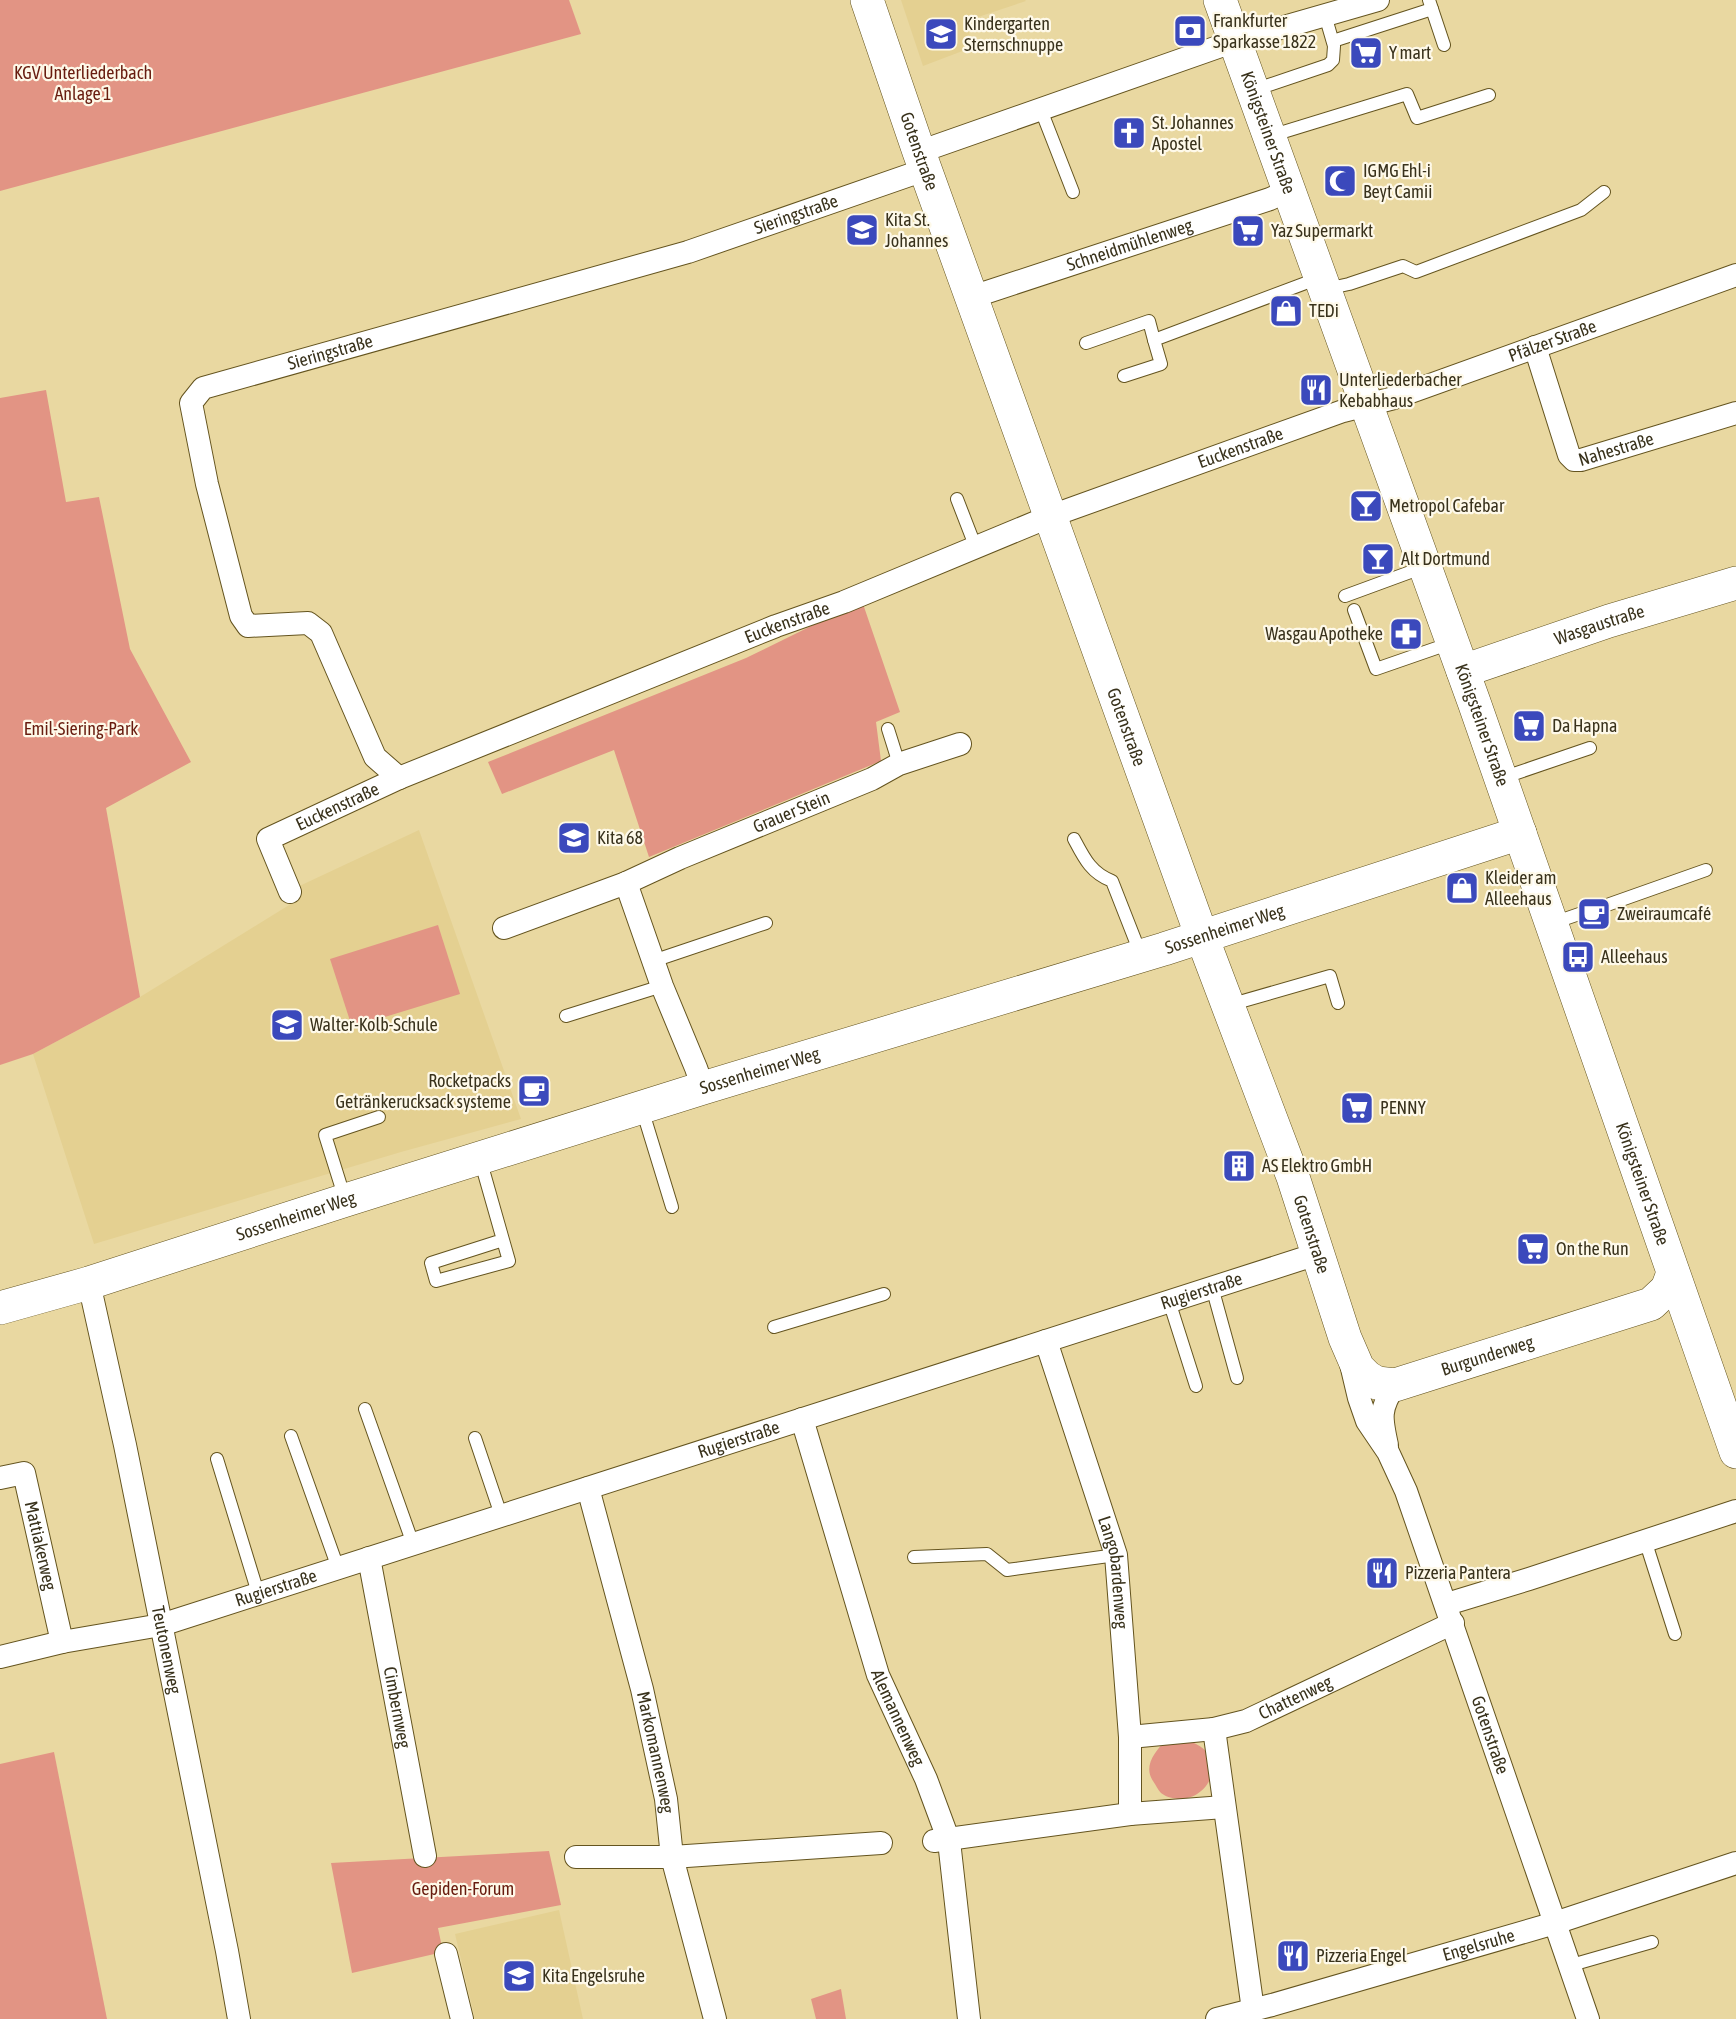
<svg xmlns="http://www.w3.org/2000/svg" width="1736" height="2019" font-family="'Asap Condensed',sans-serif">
  <rect width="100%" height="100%" fill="#e9d8a1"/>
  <g fill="#e4d091">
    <path d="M901,0H1025L1026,1L966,21L973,47L923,66Z"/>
    <path d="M419,830L521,1119L401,1152L94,1244L33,1054L140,997L294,902L293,889Z"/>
    <path d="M559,1910L583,2019H475L455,1934Z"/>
  </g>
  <g fill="#e29484">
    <path d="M0,0H569L581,34L0,191Z"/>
    <path d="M46,390L66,502L99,497L130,649L191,762L106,808L140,997L33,1054L0,1065V398Z"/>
    <path d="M862,601L900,712L876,722L881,761L649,857L614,750L502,794L488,762L746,658Z"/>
    <path d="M438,925L460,994L352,1027L330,959Z"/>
    <path d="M1178,1739C1184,1740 1191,1741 1196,1744C1227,1759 1210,1800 1178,1799C1172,1798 1166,1797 1161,1793C1158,1790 1156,1785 1153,1781C1143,1766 1155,1752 1165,1741Z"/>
    <path d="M54,1752L107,2019H0V1764Z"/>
    <path d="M549,1851L561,1905L438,1928L443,1952L352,1973L331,1863Z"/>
    <path d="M841,1989L846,2019H816L811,1999Z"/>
  </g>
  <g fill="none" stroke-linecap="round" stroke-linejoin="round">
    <defs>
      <g id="lane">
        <path d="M1429,0L1444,45"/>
        <path d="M1333,41L1432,9"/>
        <path d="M1254,90L1328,65L1333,60L1334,46L1325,15"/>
        <path d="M1041,110L1073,192"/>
        <path d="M1270,136L1407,94L1417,118L1489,95"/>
        <path d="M1326,289L1349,284L1403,266L1416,272L1581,210L1604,192"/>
        <path d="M1086,343L1149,321L1154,340"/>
        <path d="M1124,376L1161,364L1154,340L1319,278"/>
        <path d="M957,499L976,548"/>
        <path d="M1345,596L1424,567"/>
        <path d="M1354,610L1376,669L1451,643"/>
        <path d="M888,729L899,764"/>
        <path d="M1502,778L1590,748"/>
        <path d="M1074,839C1084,858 1091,873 1112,881L1141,955"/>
        <path d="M1607,905L1706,870"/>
        <path d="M1553,923L1582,913"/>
        <path d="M653,961L766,923"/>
        <path d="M1229,1005L1330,976L1338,1003"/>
        <path d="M566,1016L662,986"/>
        <path d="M642,1109L672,1207"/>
        <path d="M480,1159L509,1261L436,1281L431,1263L503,1240"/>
        <path d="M345,1199L325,1135L379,1117"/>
        <path d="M1212,1287L1237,1378"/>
        <path d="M1169,1301L1196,1386"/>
        <path d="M774,1327L884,1294"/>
        <path d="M365,1409L413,1544"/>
        <path d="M291,1436L338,1568"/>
        <path d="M475,1438L501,1515"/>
        <path d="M217,1459L258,1593"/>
        <path d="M1645,1540L1675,1634"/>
        <path d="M914,1557L987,1554L1007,1570L1116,1555"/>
        <path d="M1568,1966L1652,1942"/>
      </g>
      <g id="street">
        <path d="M919,152L1235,41L1378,0"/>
        <path id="s1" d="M972,297L1270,199L1289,190"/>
        <path id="s2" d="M1535,347L1569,455L1574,460H1581L1736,413"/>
        <path id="s3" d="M399,778L375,757L321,633L308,623L248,626L241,616L207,484L191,403L203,388L688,252L927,169"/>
        <path d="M626,883L662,986L696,1068L703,1088"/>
        <path id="s4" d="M290,892L268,839L399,778L776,626L844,602L1051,516L1343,411L1394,398L1736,275"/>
        <path id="s5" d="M504,928L626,883L680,858L872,779L899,764L960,744"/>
        <path id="s6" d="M89,1283L125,1445L227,1951L239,2019"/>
        <path id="s7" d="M1046,1341L1116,1555L1130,1737V1814"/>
        <path id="s8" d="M1350,1360L1359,1398L1367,1421L1388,1452L1406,1491L1588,2019"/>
        <path id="s9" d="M802,1419L878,1675L926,1779L949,1841L969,2019"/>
        <path d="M1387,1445C1381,1418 1379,1409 1395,1385"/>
        <path id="s10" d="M0,1478L24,1473L62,1642"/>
        <path id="s11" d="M588,1488L642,1689L666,1799L672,1857L715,2019"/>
        <path id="s12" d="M369,1558L425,1856"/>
        <path d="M1447,1604L1529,1579L1736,1511"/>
        <path id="s13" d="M0,1657L62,1642L161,1625L1317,1254"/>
        <path d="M1214,1729L1253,2010"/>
        <path id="s14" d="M1130,1737L1214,1729L1246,1721L1453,1623"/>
        <path d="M934,1841L1130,1814L1224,1807"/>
        <path d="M576,1857H672L881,1843"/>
        <path d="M446,1954L462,2019"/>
        <path id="s15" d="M1217,2019L1272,2005L1555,1923L1736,1863"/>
      </g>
      <g id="secondary">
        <path id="s16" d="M867,0L919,152L1202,937L1293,1177L1345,1338L1358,1368L1367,1377L1377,1383L1395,1385L1651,1304L1667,1289L1673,1273"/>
        <path id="s17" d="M1220,0L1474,702L1736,1452"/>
        <path id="s18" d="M1463,671L1609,621L1736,583"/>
        <path id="s19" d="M0,1308L89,1283L346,1200L703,1088L1164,949L1520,833"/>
      </g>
    </defs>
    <use href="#lane" stroke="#64541f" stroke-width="14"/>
    <use href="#street" stroke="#64541f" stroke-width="24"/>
    <use href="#secondary" stroke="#64541f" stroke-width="34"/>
    <use href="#lane" stroke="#fff" stroke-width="12"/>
    <use href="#street" stroke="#fff" stroke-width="22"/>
    <use href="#secondary" stroke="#fff" stroke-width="33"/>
  </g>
  <defs>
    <symbol id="bank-square" viewBox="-11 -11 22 22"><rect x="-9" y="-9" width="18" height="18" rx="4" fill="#3b49bc" stroke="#fef9e9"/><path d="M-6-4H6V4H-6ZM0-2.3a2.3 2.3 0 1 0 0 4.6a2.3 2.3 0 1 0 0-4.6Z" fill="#fff"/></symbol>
    <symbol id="school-square" viewBox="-11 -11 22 22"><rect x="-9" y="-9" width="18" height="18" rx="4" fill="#3b49bc" stroke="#fef9e9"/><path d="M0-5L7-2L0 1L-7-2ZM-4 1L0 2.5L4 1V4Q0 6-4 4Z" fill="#fff"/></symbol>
    <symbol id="supermarket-square" viewBox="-11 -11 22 22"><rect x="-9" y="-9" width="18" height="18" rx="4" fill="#3b49bc" stroke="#fef9e9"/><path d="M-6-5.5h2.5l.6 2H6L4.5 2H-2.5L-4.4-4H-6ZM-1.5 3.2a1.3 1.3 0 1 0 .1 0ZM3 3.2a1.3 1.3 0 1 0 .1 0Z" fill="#fff"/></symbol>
    <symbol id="church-square" viewBox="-11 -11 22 22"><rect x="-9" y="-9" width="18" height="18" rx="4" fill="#3b49bc" stroke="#fef9e9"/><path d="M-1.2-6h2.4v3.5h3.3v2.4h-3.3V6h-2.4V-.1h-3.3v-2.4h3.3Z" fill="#fff"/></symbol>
    <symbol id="mosque-square" viewBox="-11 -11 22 22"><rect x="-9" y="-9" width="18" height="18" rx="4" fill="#3b49bc" stroke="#fef9e9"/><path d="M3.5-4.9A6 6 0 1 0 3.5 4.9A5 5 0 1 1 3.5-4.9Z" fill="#fff"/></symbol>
    <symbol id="shop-square" viewBox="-11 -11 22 22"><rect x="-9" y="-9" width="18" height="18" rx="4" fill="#3b49bc" stroke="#fef9e9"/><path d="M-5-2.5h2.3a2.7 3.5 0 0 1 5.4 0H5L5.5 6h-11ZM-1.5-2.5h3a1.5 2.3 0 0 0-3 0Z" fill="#fff"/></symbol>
    <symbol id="restaurant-square" viewBox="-11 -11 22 22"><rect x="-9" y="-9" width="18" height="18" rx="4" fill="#3b49bc" stroke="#fef9e9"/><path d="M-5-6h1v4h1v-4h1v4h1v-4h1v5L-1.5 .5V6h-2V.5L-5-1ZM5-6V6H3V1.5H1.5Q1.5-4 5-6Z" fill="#fff"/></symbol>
    <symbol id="bar-square" viewBox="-11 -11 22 22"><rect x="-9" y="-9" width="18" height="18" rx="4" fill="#3b49bc" stroke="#fef9e9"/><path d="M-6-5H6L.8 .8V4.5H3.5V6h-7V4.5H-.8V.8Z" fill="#fff"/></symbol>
    <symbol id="pharmacy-square" viewBox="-11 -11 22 22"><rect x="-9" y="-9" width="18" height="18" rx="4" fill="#3b49bc" stroke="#fef9e9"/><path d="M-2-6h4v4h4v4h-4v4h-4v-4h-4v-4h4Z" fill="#fff"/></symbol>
    <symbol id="cafe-square" viewBox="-11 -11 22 22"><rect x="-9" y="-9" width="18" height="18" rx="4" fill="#3b49bc" stroke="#fef9e9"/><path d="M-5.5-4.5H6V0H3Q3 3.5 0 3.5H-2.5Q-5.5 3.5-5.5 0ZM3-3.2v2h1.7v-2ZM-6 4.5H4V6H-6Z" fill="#fff"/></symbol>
    <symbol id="bus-square" viewBox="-11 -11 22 22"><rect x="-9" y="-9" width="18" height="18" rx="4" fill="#3b49bc" stroke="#fef9e9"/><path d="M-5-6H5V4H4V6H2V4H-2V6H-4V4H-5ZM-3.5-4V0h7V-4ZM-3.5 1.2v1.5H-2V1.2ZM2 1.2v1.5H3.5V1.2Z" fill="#fff"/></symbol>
    <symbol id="building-square" viewBox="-11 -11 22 22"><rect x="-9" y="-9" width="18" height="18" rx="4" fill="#3b49bc" stroke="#fef9e9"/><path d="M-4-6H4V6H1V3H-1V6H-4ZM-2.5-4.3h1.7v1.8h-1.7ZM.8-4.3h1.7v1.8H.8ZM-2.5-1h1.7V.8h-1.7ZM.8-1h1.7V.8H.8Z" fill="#fff"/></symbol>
  </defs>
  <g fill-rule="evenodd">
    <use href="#bank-square" x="1171" y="12" width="38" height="38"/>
    <use href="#school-square" x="922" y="15" width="38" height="38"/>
    <use href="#supermarket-square" x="1347" y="34" width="38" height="38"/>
    <use href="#church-square" x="1110" y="114" width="38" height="38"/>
    <use href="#mosque-square" x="1321" y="162" width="38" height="38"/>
    <use href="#school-square" x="843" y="211" width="38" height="38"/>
    <use href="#supermarket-square" x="1229" y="212" width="38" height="38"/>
    <use href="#shop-square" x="1267" y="292" width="38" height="38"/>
    <use href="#restaurant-square" x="1297" y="371" width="38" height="38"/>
    <use href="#bar-square" x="1347" y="487" width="38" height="38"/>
    <use href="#bar-square" x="1359" y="540" width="38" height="38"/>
    <use href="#pharmacy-square" x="1387" y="615" width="38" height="38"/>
    <use href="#supermarket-square" x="1510" y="707" width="38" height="38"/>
    <use href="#school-square" x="555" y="819" width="38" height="38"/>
    <use href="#shop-square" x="1443" y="869" width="38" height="38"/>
    <use href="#cafe-square" x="1575" y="895" width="38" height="38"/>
    <use href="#bus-square" x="1559" y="938" width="38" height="38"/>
    <use href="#school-square" x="268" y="1006" width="38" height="38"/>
    <use href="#cafe-square" x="515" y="1072" width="38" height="38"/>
    <use href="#supermarket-square" x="1338" y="1089" width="38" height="38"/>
    <use href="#building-square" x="1220" y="1147" width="38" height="38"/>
    <use href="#supermarket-square" x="1514" y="1230" width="38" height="38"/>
    <use href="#restaurant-square" x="1363" y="1554" width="38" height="38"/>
    <use href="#restaurant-square" x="1274" y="1937" width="38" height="38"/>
    <use href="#school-square" x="500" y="1957" width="38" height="38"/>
  </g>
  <g text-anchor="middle" stroke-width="4.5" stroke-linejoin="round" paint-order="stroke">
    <g font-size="18" fill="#39321c" stroke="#fef9e9" text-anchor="start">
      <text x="1213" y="27">Frankfurter<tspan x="1213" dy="21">Sparkasse 1822</tspan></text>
      <text x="964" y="30">Kindergarten<tspan x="964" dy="21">Sternschnuppe</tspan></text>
      <text x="1389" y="59">Y mart</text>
      <text x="1152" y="129">St. Johannes<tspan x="1152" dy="21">Apostel</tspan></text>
      <text x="1363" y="177">IGMG Ehl-i<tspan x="1363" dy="21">Beyt Camii</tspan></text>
      <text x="885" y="226">Kita St.<tspan x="885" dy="21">Johannes</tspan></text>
      <text x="1271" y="237">Yaz Supermarkt</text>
      <text x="1309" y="317">TEDi</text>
      <text x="1339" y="386">Unterliederbacher<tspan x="1339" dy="21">Kebabhaus</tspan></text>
      <text x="1389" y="512">Metropol Cafebar</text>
      <text x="1401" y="565">Alt Dortmund</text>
      <text x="1383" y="640" text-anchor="end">Wasgau Apotheke</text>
      <text x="1552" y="732">Da Hapna</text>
      <text x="597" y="844">Kita 68</text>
      <text x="1485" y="884">Kleider am<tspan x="1485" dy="21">Alleehaus</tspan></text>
      <text x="1617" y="920">Zweiraumcafé</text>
      <text x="1601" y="963">Alleehaus</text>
      <text x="310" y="1031">Walter-Kolb-Schule</text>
      <text x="511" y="1087" text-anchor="end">Rocketpacks<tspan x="511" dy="21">Getränkerucksack systeme</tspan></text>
      <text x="1380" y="1114">PENNY</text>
      <text x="1262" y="1172">AS Elektro GmbH</text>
      <text x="1556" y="1255">On the Run</text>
      <text x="1405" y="1579">Pizzeria Pantera</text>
      <text x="1316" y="1962">Pizzeria Engel</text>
      <text x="542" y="1982">Kita Engelsruhe</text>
    </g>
    <g font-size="18" fill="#681c0f" stroke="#fef9e9">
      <text x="83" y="79">KGV Unterliederbach<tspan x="83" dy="21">Anlage 1</tspan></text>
      <text x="81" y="735">Emil-Siering-Park</text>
      <text x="463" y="1895">Gepiden-Forum</text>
    </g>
    <g font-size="18" fill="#39321c" stroke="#fef9e9">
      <text dy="6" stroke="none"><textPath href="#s17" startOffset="141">Königsteiner Straße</textPath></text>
      <text dy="6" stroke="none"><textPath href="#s16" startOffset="160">Gotenstraße</textPath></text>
      <text dy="6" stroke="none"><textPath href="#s3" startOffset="1112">Sieringstraße</textPath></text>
      <text dy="6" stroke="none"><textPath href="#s1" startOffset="166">Schneidmühlenweg</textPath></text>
      <text dy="6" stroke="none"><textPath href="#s4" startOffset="1436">Pfälzer Straße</textPath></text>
      <text dy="6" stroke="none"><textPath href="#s3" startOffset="626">Sieringstraße</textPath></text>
      <text dy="6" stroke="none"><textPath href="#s2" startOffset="164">Nahestraße</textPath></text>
      <text dy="6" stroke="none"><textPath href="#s4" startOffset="1106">Euckenstraße</textPath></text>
      <text dy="6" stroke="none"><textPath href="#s4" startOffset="620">Euckenstraße</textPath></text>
      <text dy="6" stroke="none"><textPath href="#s18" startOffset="144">Wasgaustraße</textPath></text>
      <text dy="6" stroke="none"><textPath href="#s17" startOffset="771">Königsteiner Straße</textPath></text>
      <text dy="6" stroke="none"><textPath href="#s16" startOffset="772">Gotenstraße</textPath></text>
      <text dy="6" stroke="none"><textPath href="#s4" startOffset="134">Euckenstraße</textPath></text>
      <text dy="6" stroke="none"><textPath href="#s5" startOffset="310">Grauer Stein</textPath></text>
      <text dy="6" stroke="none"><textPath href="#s19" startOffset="1282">Sossenheimer Weg</textPath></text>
      <text dy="6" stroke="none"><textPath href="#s19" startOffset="796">Sossenheimer Weg</textPath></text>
      <text dy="6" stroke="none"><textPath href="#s17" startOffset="1257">Königsteiner Straße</textPath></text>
      <text dy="6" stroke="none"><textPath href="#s19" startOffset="310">Sossenheimer Weg</textPath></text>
      <text dy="6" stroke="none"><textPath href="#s16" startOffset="1312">Gotenstraße</textPath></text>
      <text dy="6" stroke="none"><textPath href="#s13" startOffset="1257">Rugierstraße</textPath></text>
      <text dy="6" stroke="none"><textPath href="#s16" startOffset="1593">Burgunderweg</textPath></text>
      <text dy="6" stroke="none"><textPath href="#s13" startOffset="771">Rugierstraße</textPath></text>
      <text dy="6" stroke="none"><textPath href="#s10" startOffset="99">Mattiakerweg</textPath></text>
      <text dy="6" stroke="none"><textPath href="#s7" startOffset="242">Langobardenweg</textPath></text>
      <text dy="6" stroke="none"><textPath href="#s13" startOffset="285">Rugierstraße</textPath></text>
      <text dy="6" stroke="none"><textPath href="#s6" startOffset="375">Teutonenweg</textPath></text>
      <text dy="6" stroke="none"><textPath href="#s14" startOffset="172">Chattenweg</textPath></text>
      <text dy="6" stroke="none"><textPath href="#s12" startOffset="152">Cimbernweg</textPath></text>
      <text dy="6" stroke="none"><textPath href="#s9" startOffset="314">Alemannenweg</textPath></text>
      <text dy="6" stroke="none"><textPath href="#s8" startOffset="402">Gotenstraße</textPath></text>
      <text dy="6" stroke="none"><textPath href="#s11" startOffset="273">Markomannenweg</textPath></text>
      <text dy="6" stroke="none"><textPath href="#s15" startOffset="272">Engelsruhe</textPath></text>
    </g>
  </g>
</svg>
